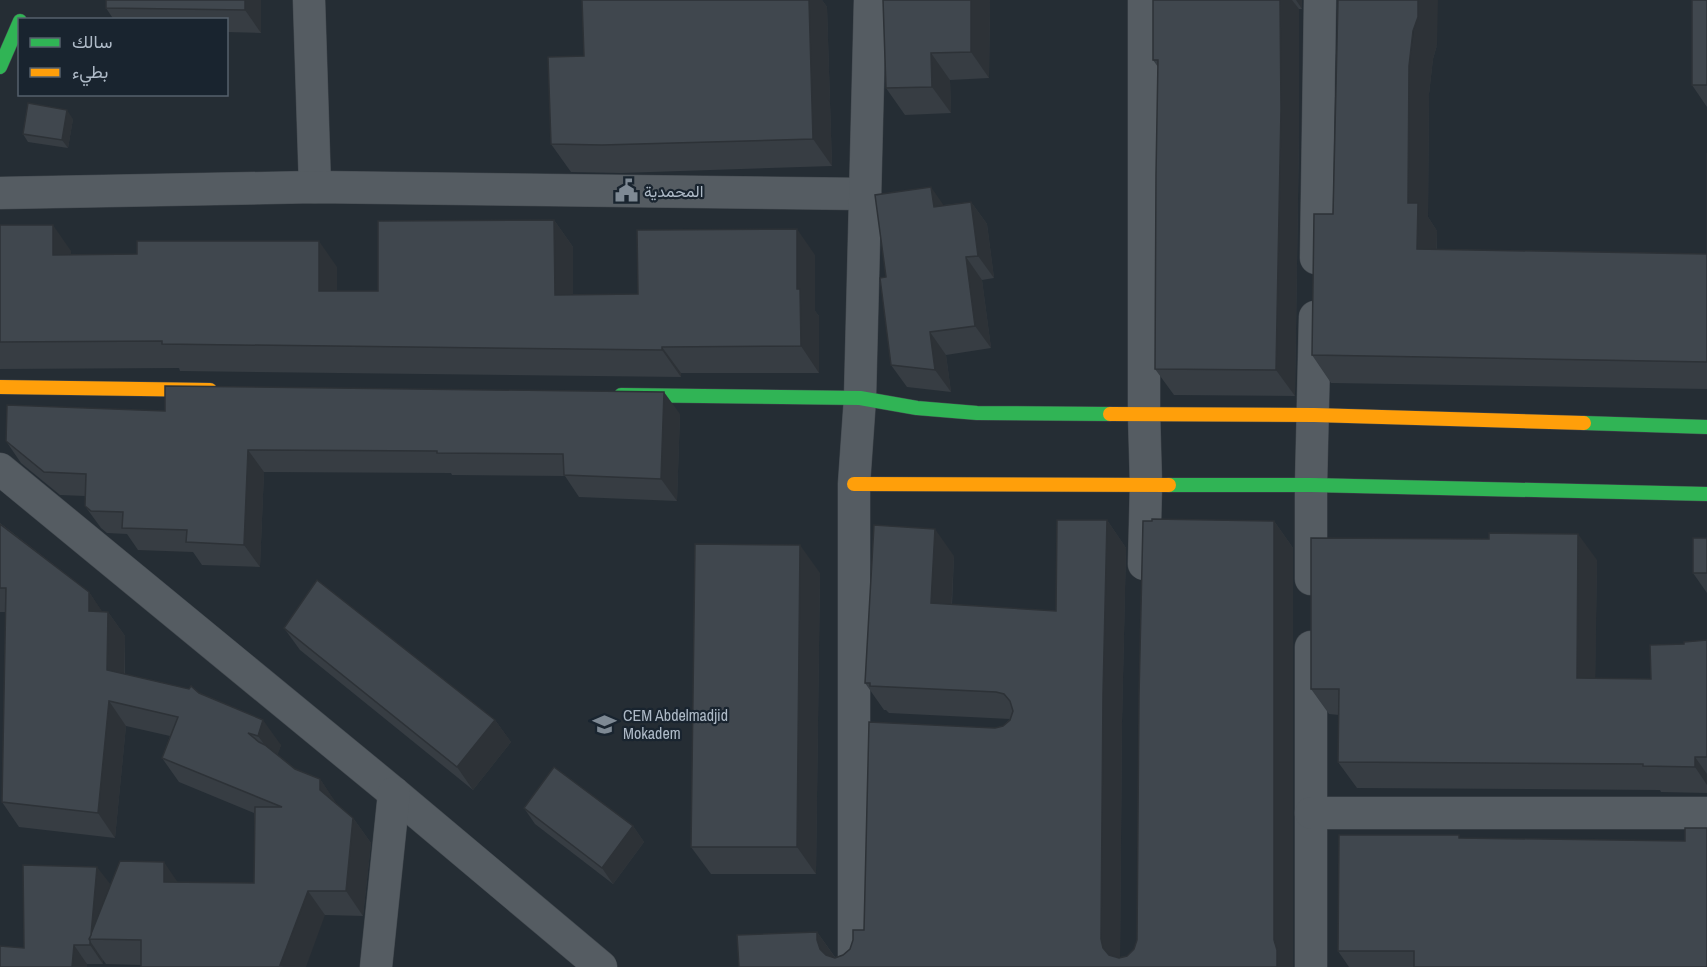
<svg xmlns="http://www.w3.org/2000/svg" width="1707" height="967" font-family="'Archivo Narrow',Vazirmatn,sans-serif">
  <rect width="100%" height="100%" fill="#252d34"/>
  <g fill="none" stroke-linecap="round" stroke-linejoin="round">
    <defs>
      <g id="street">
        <path d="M309,0L315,187"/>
        <path d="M1144,0V414L1146,484L1144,564"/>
        <path d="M0,193L315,187L865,194"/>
        <path d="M1316,258L1320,0"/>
        <path d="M0,469L394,793L601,967"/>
        <path d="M1311,579V485L1315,317"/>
        <path d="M1311,647V967"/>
        <path d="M1311,813H1707"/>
        <path d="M376,967L394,793"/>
        <path d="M854,967V484L860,398L870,0"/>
      </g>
      <g id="fast">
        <path d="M0,67L20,21"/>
        <path d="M621,395L860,398L917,408L977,413L1110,414"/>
        <path d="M1584,423L1707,427"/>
        <path d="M1169,485H1311L1707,494"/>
      </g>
      <g id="slow">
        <path d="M0,387L210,390"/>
        <path d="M1110,414L1314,415L1584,423"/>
        <path d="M854,484L1169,485"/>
      </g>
    </defs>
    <use href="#street" stroke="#43494f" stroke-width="33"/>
    <use href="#fast" stroke="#43494f" stroke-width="15"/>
    <use href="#slow" stroke="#43494f" stroke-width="15"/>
    <use href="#street" stroke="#555c62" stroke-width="32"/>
    <use href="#fast" stroke="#30b455" stroke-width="14"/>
    <use href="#slow" stroke="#ff9f0a" stroke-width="14"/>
  </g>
  <g fill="#373d43">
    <path d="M106,0H261V33L226,32V20H114L106,8Z"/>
    <path d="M582,0H822L827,7L832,166L621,173L571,172L551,144L584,56Z"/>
    <path d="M883,0H990L989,78L950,80L951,113L905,115L886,88Z"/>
    <path d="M1153,0H1302V9H1299V135L1295,396L1174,395L1155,369L1158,67L1153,60Z"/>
    <path d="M1672,0H1707V107L1692,85V0Z"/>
    <path d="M1437,45L1433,59L1429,94L1428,217L1437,231V249L1707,254V153V389L1331,383L1312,355L1333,214Z"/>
    <path d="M73,119L68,148L28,142L23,134Z"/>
    <path d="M971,202L987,224L994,278L982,280L991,348L946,355L951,392L907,387L891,365L886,277L944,205Z"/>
    <path d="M554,220L573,247V295L638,294L815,255V311L819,316V373H681V377L180,371L179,368L0,369V225L71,251V255L337,267V291H378Z"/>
    <path d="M165,411L680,414L677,501L579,497L565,476L452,475L451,473L264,472L260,567L202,565L193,552L138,550L127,534L107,533L101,528L85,506V496L60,495L21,463L6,441Z"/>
    <path d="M1107,520L1126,548L1122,722L1120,957L1127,956L1134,949L1274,521L1293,548V967H739L817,932L835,957L843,955L850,949L864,930L995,728L1003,726L1010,719L889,713L886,710H884L865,683L954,556L952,605L1056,611Z"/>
    <path d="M0,523L89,592L102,612H108L125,636V674L199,693L281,745L277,755L295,769L320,779L337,805L353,818L371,843L363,916L325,915L141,965L106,964L103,960V964H87L24,948L111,886L178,883H254V813L179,782L162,758L170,736L126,726L115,838L19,827L2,802L6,612H0Z"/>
    <path d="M1707,538V593L1693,573Z"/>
    <path d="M1597,560L1595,678L1651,679L1684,644L1707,640V793L1661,792L1660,790L1357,788L1338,762L1339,715L1329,714L1311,689Z"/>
    <path d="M820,573L816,874H711L691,847Z"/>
    <path d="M284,628L495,720L511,742L473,790L300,650Z"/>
    <path d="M524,808L633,826L644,842L613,884L535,824Z"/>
    <path d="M1461,838L1685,841L1707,967H1349L1338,951Z"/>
  </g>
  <g fill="#2d3237">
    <path d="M245,0H261V33L245,10Z"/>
    <path d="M809,0H822L827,7L832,166L813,139Z"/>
    <path d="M971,0H990L989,78L971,52Z"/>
    <path d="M1280,0H1292L1299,9V135L1295,396L1276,370Z"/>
    <path d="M1296,0H1302V9Z"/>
    <path d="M1418,0H1438L1437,45L1433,59L1429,94L1428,217L1437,231L1436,277L1417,249L1408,203L1409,66Z"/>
    <path d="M931,53L950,80L951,113L932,87Z"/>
    <path d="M67,110L73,119L68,148L62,140Z"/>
    <path d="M931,187L947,210L934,207Z"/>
    <path d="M971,202L987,224L994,278L978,256Z"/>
    <path d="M554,220L573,247V321L555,295Z"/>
    <path d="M53,225L71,251L72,281L53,255Z"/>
    <path d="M797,229L815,255V311L819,316V373L801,346L797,289Z"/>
    <path d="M319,241L337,267V318L319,291Z"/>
    <path d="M966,257L982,280L991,348L975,326Z"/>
    <path d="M930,332L946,355L951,392L935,370Z"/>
    <path d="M662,347L681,373V377L662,350Z"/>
    <path d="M664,392L680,414L677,501L661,479Z"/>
    <path d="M248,450L264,472L260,567L244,545Z"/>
    <path d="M1107,520L1126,548L1122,722L1120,967L1103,948L1101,939L1103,694Z"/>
    <path d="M1274,521L1293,548V967H1277L1274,940Z"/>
    <path d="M935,529L954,556L950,631L931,603Z"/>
    <path d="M1578,534L1597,560L1595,704L1577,678Z"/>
    <path d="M800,545L820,573L816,874L797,847Z"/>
    <path d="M89,592L106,617L89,611Z"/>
    <path d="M108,612L125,636L124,695L107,670Z"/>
    <path d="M109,701L126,726L115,838L98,813Z"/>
    <path d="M263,720L281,745L276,760L258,736Z"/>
    <path d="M495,720L511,742L473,790L457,767Z"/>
    <path d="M1695,757L1707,774V785L1695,767Z"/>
    <path d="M320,779L337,804V815L320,790Z"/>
    <path d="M353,818L371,843L363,916L346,891Z"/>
    <path d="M633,826L644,842L613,884L602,868Z"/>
    <path d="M164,862L181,887L164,882Z"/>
    <path d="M97,867L111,885L90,939Z"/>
    <path d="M308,891L325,915L306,967H281L280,965Z"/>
    <path d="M817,932L836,959V967L820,949L817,940Z"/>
    <path d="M90,941L103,960V964L90,945Z"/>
    <path d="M74,945L87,964V967H72Z"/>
  </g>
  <g fill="#40474e" stroke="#2d3237" stroke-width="1.5">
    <path d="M106,0H245V10L106,8Z"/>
    <path d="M582,0H809L813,139L602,145L551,144L548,57L584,56Z"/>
    <path d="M883,0H971V52L931,53L932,87L886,88Z"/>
    <path d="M1153,0H1280L1281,109L1276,370L1155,369L1156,174L1158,60H1153Z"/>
    <path d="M1338,0H1418V17L1413,31L1409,66L1408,203H1418L1417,249L1707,254V153V362L1312,355L1314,214H1333Z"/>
    <rect x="1692" y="0" width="15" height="85"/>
    <path d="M28,103L67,110L62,140L23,134Z"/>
    <path d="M931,187L934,207L971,202L978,256L966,257L975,326L930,332L935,370L891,365L880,278L886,277L875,195Z"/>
    <path d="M554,220L555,295L638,294L637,230L797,229V289H800L801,346L662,347V350L162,344V341L0,342V225H53V255L137,254V241H319V291H378V221Z"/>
    <path d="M165,386L664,392L661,479L564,475L563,454L437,453V451L248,450L244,545L186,542L187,530L122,528L123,512L91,511L85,506L86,474L44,472L6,441L7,405L165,411Z"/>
    <path d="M1152,519L1274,521V940L1277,950V967H739L737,935L817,932V940L820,949L826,955L835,958L843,955L850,949L853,940V930H864L869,722L995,728L1003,726L1010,720L1013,711L1010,701L1004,694L996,692L870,686V683H865L874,525L935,529L931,603L1056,611L1057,520H1107L1103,694L1101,939L1103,948L1109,955L1119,958L1127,956L1134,949L1137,940L1139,695L1143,521H1152Z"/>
    <path d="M0,524L89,592V611L108,612L107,670L189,689L191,686L199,693L263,720L258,736L248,733L259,742L265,745L295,769L320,779V790L353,818L346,891H308L280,965L298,967H141V940L89,939L120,861L164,862V882L254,883L255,807H282L162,758L178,717L109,701L98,813L2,802L6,588H0Z"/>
    <path d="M1489,533L1578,534L1577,678L1651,679L1650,645L1684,644V642L1707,640V757H1695V767L1643,766V764L1338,762L1339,689H1311V538L1489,539Z"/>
    <rect x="1693" y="538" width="14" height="35"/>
    <path d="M695,544L800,545L797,847H691Z"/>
    <path d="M317,580L495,720L457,767L284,628Z"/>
    <path d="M554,767L633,826L602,868L524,808Z"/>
    <path d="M1685,828H1707V967H1414V951H1338L1339,835H1459V838L1685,841Z"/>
    <path d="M23,865L97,867L91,935L89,939L90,941V945H74L72,967H0V946L24,948Z"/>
  </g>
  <defs>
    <symbol id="civic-bare" viewBox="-9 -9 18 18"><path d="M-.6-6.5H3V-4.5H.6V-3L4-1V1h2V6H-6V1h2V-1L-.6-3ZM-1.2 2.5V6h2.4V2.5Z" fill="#7e8994" stroke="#19242f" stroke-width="2.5" paint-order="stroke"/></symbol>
    <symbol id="school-bare" viewBox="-9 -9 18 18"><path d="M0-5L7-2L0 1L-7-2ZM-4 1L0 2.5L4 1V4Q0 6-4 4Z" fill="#7e8994" stroke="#19242f" stroke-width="2.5" paint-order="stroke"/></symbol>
  </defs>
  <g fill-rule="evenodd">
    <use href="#civic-bare" x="610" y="174" width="33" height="33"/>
    <use href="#school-bare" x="588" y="708" width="33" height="33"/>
  </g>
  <g text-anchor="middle" stroke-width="4.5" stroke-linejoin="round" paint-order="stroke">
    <g font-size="16" fill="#aebac7" stroke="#19242f" text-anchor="start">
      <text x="644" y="197">المحمدية</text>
      <text x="623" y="721">CEM Abdelmadjid<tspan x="623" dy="18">Mokadem</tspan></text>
    </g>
  </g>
  <rect x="18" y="18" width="210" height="78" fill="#19242f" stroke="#55606c" stroke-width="1.5"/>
  <rect x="30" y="38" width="30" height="9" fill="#30b455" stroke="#55606c" stroke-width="1.5"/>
  <text x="72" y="48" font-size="18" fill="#aebac7">سالك</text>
  <rect x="30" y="68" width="30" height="9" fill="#ff9f0a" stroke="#55606c" stroke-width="1.5"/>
  <text x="72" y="78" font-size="18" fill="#aebac7">بطيء</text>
</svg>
